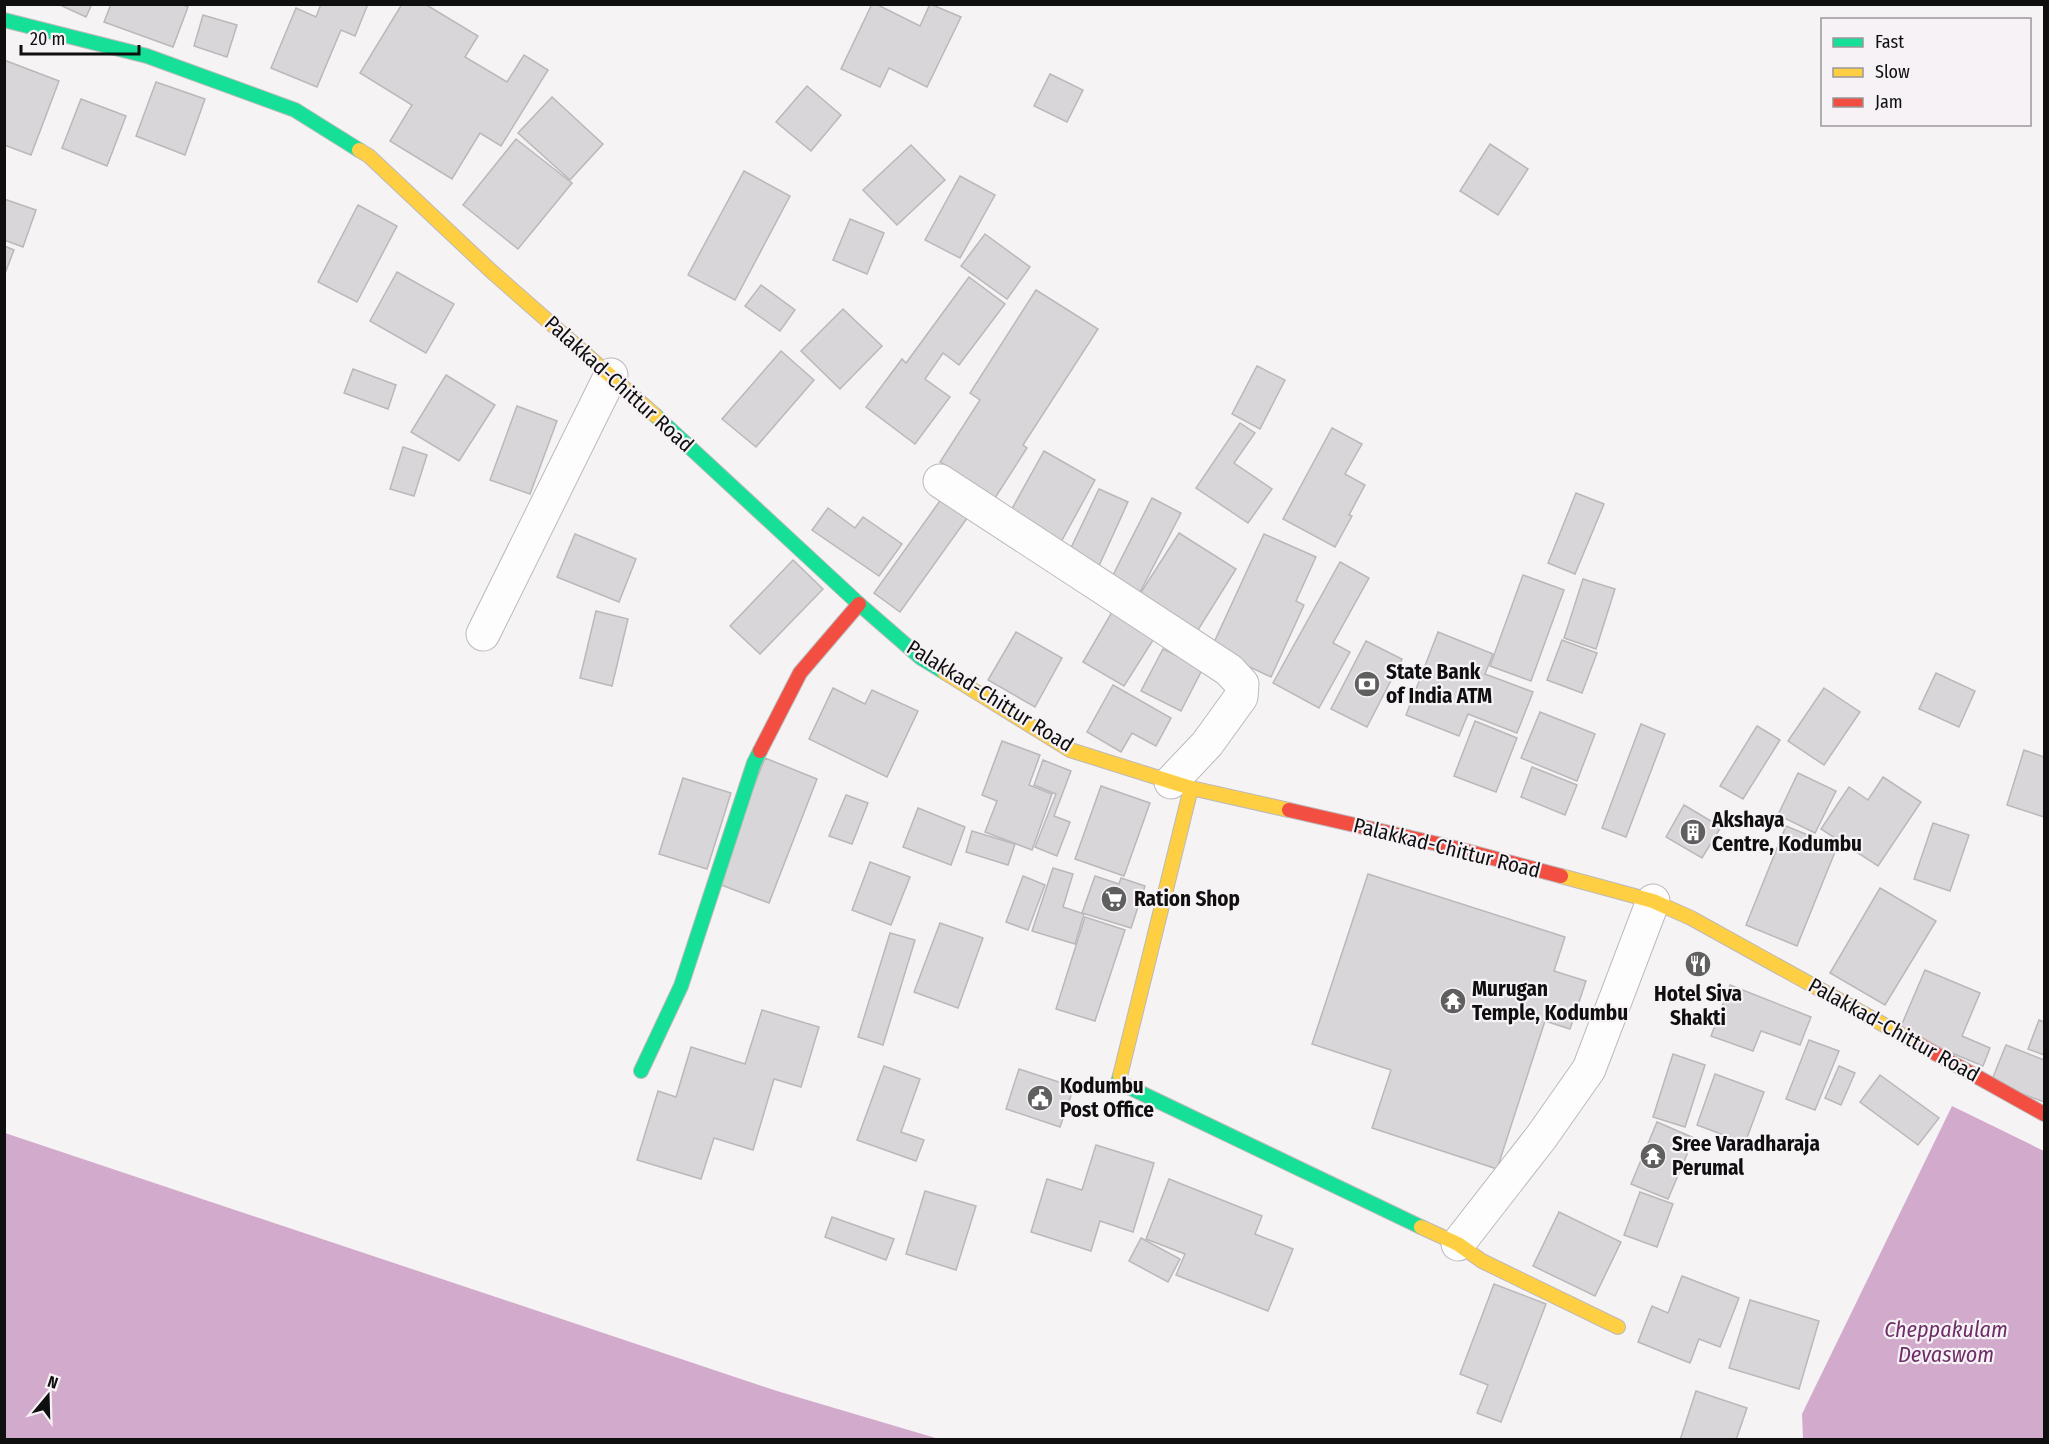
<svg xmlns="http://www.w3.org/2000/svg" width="2049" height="1444" font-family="'Fira Sans Condensed',sans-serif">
  <rect width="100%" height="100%" fill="#f6f3f5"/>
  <g fill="#d2abcc">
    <path d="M1952,1106L2044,1151V1439H1803L1802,1414Z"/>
    <path d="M5,1133L777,1391L939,1439H5Z"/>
  </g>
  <g fill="#d8d6d8" stroke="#bbb8ba" stroke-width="1.5">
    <path d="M58,4H92L86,17Z"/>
    <path d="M111,4H181L188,7L173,47L104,22Z"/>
    <path d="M321,4H368L355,36L341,30L317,87L271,68L296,8L316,17Z"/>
    <path d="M402,4H425L478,36L465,57L507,82L524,55L548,70L501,146L480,133L452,179L390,141L412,105L360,73Z"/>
    <path d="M872,4H876L920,26L930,4L961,17L927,87L889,68L880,87L841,69Z"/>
    <path d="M203,15L237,25L227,57L194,46Z"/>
    <path d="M4,60L59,81L31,155L4,145Z"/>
    <path d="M1050,74L1083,90L1067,122L1034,106Z"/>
    <path d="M156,82L205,99L185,155L136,136Z"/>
    <path d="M807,86L841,115L811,151L776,122Z"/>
    <path d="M552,97L603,144L570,180L518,133Z"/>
    <path d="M81,99L126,116L107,166L62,148Z"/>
    <path d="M516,139L572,183L518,249L463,205Z"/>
    <path d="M1490,144L1528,169L1498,215L1460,191Z"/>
    <path d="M911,145L945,180L897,225L863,190Z"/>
    <path d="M744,171L790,196L735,300L688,275Z"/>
    <path d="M960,176L995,195L960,258L925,240Z"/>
    <path d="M4,199L36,210L23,247L4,240Z"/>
    <path d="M358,205L397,226L357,302L318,282Z"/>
    <path d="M850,219L884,233L867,274L833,260Z"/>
    <path d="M985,234L1030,267L1007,299L961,266Z"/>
    <path d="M4,246L14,250L4,276Z"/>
    <path d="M397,272L454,304L426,353L370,321Z"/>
    <path d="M969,277L1005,304L959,365L943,353L925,379L950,397L915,444L866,407L902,359L906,363Z"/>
    <path d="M761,285L795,310L780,331L745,306Z"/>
    <path d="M1036,290L1098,329L1023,445L1027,448L995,498L940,462L980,400L970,393Z"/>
    <path d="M843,309L882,346L840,389L801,351Z"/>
    <path d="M781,351L814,380L756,447L722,419Z"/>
    <path d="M1257,366L1285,380L1260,429L1232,414Z"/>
    <path d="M353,369L396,385L388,409L344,393Z"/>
    <path d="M446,375L495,405L459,461L411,432Z"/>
    <path d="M517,406L557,421L530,494L490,480Z"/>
    <path d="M1240,423L1255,433L1234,463L1272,489L1248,523L1196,488Z"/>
    <path d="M1332,428L1362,444L1345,474L1365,485L1349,515L1352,516L1335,547L1283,519Z"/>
    <path d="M403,447L427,455L414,496L390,489Z"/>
    <path d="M1044,451L1095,480L1061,542L1009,514Z"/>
    <path d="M1099,489L1128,502L1098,568L1068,554Z"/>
    <path d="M947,491L973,510L900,612L874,593Z"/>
    <path d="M1576,493L1604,504L1575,574L1548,563Z"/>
    <path d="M1152,498L1181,513L1138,596L1110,581Z"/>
    <path d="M828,508L855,528L863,517L902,544L879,576L812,530Z"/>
    <path d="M1179,533L1236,569L1198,630L1140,594Z"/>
    <path d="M575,534L636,559L619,602L557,577Z"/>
    <path d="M1264,534L1316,557L1296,601L1304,605L1271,677L1211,649Z"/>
    <path d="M793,560L823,589L760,654L730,626Z"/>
    <path d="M1340,562L1369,578L1333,643L1350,652L1319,708L1273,683Z"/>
    <path d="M1523,575L1564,590L1531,681L1490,666Z"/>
    <path d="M1583,579L1615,589L1596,649L1564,638Z"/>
    <path d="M596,611L628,619L612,686L580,678Z"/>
    <path d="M1112,612L1155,637L1124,686L1083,662Z"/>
    <path d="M1016,632L1062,658L1035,707L988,680Z"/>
    <path d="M1438,632L1493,654L1485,674L1533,692L1517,733L1468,714L1459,736L1406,715Z"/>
    <path d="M1562,640L1597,653L1582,693L1547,680Z"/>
    <path d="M1366,641L1402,659L1367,727L1331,709Z"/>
    <path d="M1163,649L1203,668L1181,711L1141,691Z"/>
    <path d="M1936,673L1975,691L1959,727L1919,709Z"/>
    <path d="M1113,685L1171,718L1156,746L1132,733L1121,752L1087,732Z"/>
    <path d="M833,688L865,704L872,690L918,711L887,777L809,739Z"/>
    <path d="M1824,688L1860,712L1824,765L1788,741Z"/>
    <path d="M1540,712L1595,734L1577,781L1521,758Z"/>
    <path d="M1475,721L1517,738L1496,792L1454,776Z"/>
    <path d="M1641,724L1665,734L1626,837L1602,828Z"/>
    <path d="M1757,726L1780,740L1743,799L1720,786Z"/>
    <path d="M1002,741L1040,755L1029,785L1052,794L1032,850L985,832L997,801L982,795Z"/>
    <path d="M2024,750L2044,757V817L2007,805Z"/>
    <path d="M765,758L817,779L769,903L716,883Z"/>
    <path d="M1043,760L1071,771L1054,816L1070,822L1057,856L1035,847L1056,794L1034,785Z"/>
    <path d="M1532,767L1577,785L1565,815L1521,797Z"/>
    <path d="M1798,773L1836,791L1815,833L1778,815Z"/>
    <path d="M1883,777L1921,802L1878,866L1821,829L1849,787L1868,800Z"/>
    <path d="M683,778L731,793L707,869L659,854Z"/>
    <path d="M1101,786L1150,803L1124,876L1075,859Z"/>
    <path d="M846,795L868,803L852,844L829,836Z"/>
    <path d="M1684,805L1721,827L1702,858L1666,837Z"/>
    <path d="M918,808L965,827L951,865L903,847Z"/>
    <path d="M1933,823L1969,835L1950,891L1914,879Z"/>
    <path d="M1786,826L1837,847L1797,946L1746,925Z"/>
    <path d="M972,831L1015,844L1008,865L966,852Z"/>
    <path d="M870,862L910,877L891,925L852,910Z"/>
    <path d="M1053,868L1073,874L1063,907L1084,914L1075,944L1032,931Z"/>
    <path d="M1368,874L1565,937L1554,971L1586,981L1570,1029L1545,1021L1497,1169L1372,1128L1391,1070L1312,1044Z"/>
    <path d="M1023,876L1045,885L1028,930L1006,922Z"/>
    <path d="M1095,876L1119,884L1121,878L1145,886L1131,928L1082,913Z"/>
    <path d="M1880,888L1936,921L1885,1005L1830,973Z"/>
    <path d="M1085,917L1125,930L1095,1021L1056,1009Z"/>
    <path d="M940,923L983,938L958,1008L914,992Z"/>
    <path d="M890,933L915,940L883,1045L858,1037Z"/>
    <path d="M1925,970L1980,993L1962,1036L1990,1048L1983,1066L1899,1031Z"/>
    <path d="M1730,985L1811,1017L1800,1045L1761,1031L1753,1051L1711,1036Z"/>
    <path d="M762,1010L819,1027L801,1087L774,1079L753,1150L714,1138L701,1179L637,1160L658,1091L676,1097L691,1047L745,1064Z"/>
    <path d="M2039,1020L2044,1022V1055L2028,1049Z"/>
    <path d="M1809,1040L1839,1051L1815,1110L1786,1099Z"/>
    <path d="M2006,1045L2044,1060V1102L1991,1082Z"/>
    <path d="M1673,1054L1705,1065L1685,1127L1653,1117Z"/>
    <path d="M884,1066L920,1079L901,1132L924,1140L916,1161L857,1140Z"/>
    <path d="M1839,1066L1855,1073L1841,1105L1825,1098Z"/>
    <path d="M1019,1069L1074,1087L1060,1127L1006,1109Z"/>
    <path d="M1715,1074L1764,1092L1745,1143L1697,1125Z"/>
    <path d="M1880,1075L1939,1118L1918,1145L1860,1102Z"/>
    <path d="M1657,1122L1694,1138L1668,1199L1631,1184Z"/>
    <path d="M1096,1145L1154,1163L1133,1232L1100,1221L1091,1251L1031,1232L1047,1179L1082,1190Z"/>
    <path d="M1169,1179L1262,1216L1255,1234L1293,1249L1268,1311L1176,1275L1185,1254L1146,1239Z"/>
    <path d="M925,1191L976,1206L956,1270L906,1254Z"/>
    <path d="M1640,1192L1673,1204L1657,1247L1624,1235Z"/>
    <path d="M1559,1212L1621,1242L1595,1296L1533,1266Z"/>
    <path d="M832,1217L894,1239L886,1260L825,1237Z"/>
    <path d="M1141,1238L1180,1259L1168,1282L1129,1261Z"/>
    <path d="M1682,1276L1739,1298L1720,1347L1699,1339L1690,1363L1638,1342L1652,1306L1668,1313Z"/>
    <path d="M1494,1284L1546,1304L1501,1422L1477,1413L1488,1385L1460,1374Z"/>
    <path d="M1750,1300L1819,1321L1799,1389L1729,1368Z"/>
    <path d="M1696,1391L1747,1408L1736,1440H1680Z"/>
  </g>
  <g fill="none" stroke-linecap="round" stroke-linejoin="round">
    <defs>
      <g id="street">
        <path d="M940,481L1229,670L1242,684L1241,697L1207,744L1171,782"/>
        <path d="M483,634L611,375"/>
        <path d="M1458,1244L1542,1136L1589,1069L1653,901"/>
      </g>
      <g id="fast">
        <path d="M4,20L147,56L295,110L359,150"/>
        <path d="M656,416L859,604L921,658L944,672"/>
        <path d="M641,1071L681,986L754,763L760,751"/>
        <path d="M1120,1076L1118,1082L1421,1227"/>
      </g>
      <g id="slow">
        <path d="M359,150L369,156L490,270L656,416"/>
        <path d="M944,672L1070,750L1191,788L1289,810"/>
        <path d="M1561,876L1653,901L1691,918L1922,1046"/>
        <path d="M1120,1076L1191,788"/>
        <path d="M1421,1227L1458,1244L1482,1261L1618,1327"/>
      </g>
      <g id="jam">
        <path d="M760,751L800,673L859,604"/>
        <path d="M1289,810L1451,847L1561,876"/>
        <path d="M1922,1046L2044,1114"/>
      </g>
    </defs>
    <use href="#street" stroke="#bcb9bb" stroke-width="35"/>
    <use href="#fast" stroke="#bcb9bb" stroke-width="16"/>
    <use href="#slow" stroke="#bcb9bb" stroke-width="16"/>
    <use href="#jam" stroke="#bcb9bb" stroke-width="16"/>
    <use href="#street" stroke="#fefdfe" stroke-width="33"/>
    <use href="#fast" stroke="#16e098" stroke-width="14"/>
    <use href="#slow" stroke="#ffcf43" stroke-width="14"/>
    <use href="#jam" stroke="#f24e42" stroke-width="14"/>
  </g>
  <defs>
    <symbol id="bank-disc" viewBox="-11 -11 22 22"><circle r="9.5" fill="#605f60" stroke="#f7f2f6"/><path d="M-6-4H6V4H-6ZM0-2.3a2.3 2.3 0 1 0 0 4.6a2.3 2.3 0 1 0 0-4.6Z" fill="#fff"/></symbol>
    <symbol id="building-disc" viewBox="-11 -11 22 22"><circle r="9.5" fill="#605f60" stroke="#f7f2f6"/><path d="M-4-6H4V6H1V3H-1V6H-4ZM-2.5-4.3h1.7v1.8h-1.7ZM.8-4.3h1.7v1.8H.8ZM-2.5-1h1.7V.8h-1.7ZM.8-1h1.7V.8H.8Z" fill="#fff"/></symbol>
    <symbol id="supermarket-disc" viewBox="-11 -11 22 22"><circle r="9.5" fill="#605f60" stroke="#f7f2f6"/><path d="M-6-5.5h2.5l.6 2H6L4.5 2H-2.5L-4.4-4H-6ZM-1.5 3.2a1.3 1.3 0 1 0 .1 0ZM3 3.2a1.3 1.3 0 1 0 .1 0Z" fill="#fff"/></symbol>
    <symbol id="restaurant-disc" viewBox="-11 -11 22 22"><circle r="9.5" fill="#605f60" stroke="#f7f2f6"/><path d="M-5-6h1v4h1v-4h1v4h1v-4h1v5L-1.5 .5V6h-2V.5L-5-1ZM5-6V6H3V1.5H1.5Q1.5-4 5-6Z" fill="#fff"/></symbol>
    <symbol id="temple-disc" viewBox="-11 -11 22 22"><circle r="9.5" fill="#605f60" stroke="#f7f2f6"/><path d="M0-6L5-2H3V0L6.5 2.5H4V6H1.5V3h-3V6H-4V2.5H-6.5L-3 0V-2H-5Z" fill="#fff"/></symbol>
    <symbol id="civic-disc" viewBox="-11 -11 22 22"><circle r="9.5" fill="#605f60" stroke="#f7f2f6"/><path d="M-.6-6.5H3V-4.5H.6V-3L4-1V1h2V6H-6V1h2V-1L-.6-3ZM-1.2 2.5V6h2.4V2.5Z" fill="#fff"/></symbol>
  </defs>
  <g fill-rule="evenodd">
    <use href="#bank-disc" x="1352" y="669" width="30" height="30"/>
    <use href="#building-disc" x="1678" y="817" width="30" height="30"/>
    <use href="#supermarket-disc" x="1099" y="884" width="30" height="30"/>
    <use href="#restaurant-disc" x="1683" y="949" width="30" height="30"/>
    <use href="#temple-disc" x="1438" y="986" width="30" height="30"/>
    <use href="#civic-disc" x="1025" y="1083" width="30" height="30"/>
    <use href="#temple-disc" x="1638" y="1141" width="30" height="30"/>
  </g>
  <g text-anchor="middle" stroke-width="4.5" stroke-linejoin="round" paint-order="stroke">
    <g font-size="21" fill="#100f10" stroke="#f7f2f6">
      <text transform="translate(619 384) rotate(42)" y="7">Palakkad-Chittur Road</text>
      <text transform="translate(990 696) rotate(32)" y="7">Palakkad-Chittur Road</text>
      <text transform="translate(1447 848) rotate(14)" y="7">Palakkad-Chittur Road</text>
      <text transform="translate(1894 1030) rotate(29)" y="7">Palakkad-Chittur Road</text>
    </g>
    <g font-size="21" font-weight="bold" fill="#100f10" stroke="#f7f2f6" text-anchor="start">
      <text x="1386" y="679">State Bank<tspan x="1386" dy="24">of India ATM</tspan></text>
      <text x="1712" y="827">Akshaya<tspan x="1712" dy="24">Centre, Kodumbu</tspan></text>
      <text x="1134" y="906">Ration Shop</text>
      <text x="1472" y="996">Murugan<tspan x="1472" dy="24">Temple, Kodumbu</tspan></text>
      <text x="1698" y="1001" text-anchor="middle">Hotel Siva<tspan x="1698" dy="24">Shakti</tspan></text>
      <text x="1060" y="1093">Kodumbu<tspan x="1060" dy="24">Post Office</tspan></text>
      <text x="1672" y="1151">Sree Varadharaja<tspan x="1672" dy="24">Perumal</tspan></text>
    </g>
    <g font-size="22" font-style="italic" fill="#6d2d67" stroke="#f7f2f6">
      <text x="1946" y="1337">Cheppakulam<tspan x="1946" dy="25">Devaswom</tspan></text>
    </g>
  </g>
  <rect width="2049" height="1444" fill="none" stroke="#100f10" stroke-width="12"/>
  <rect x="1821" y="18" width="210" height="108" fill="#f7f2f6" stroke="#9b979a" stroke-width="1.5"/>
  <rect x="1833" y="38" width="30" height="9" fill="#16e098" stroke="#9b979a" stroke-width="1.5"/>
  <text x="1875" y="48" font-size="18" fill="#100f10">Fast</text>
  <rect x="1833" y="68" width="30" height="9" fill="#ffcf43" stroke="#9b979a" stroke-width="1.5"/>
  <text x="1875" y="78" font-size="18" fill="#100f10">Slow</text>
  <rect x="1833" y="98" width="30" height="9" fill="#f24e42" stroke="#9b979a" stroke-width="1.5"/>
  <text x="1875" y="108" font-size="18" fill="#100f10">Jam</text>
  <g transform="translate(48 1396) rotate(19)" stroke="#f7f2f6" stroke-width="4.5" paint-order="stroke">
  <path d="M0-4.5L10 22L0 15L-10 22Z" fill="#100f10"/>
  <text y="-9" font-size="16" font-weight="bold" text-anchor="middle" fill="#100f10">N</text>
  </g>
  <path d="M21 45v9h118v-9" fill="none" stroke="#100f10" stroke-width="3"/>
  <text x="30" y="45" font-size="18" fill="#100f10" stroke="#f7f2f6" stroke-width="4.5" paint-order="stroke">20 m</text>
</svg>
